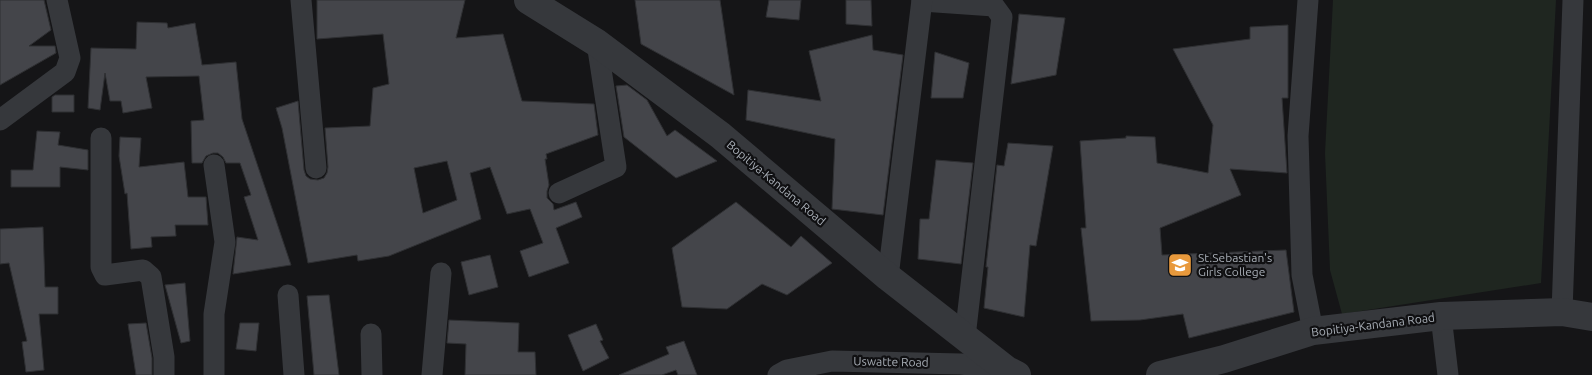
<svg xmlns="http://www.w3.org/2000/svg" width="1592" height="375" font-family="Ubuntu,sans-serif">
  <rect width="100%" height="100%" fill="#151517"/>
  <path fill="#1f2620" d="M1333,0H1556L1541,283L1342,314L1330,270L1325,153Z"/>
  <g fill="#44454a" stroke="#2f3033" fill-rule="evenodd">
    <path d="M0,0H44L51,30L29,46H55L56,53L0,85Z"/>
    <path d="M317,0H465L456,38L503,34L522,101L594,104L598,135L546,154L547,159H545L549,185L547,191V198L553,204L554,210L576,202L582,217L556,228L569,263L529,277L520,251L543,243L530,209L507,214L490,167L470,173L481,219L389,256L358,261L357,255L308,263L282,128L276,108L298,101L304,170L306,176L310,179L318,180L324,178L327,173L328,167L325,128L370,126L373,88L389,84L383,34L317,39ZM447,161L457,200L423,213L414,168Z"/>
    <path d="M635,0H720L734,95L641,44Z"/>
    <path d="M769,0H801L799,20L766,17Z"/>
    <path d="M846,0H871L872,26L846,24Z"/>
    <path d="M1019,14L1065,18L1056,75L1011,84Z"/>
    <path d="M137,22L167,23L168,28L195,23L202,65L236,62L242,119L291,265L233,274L237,237L258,240L244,197L251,195L240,163H226L223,157L218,153H213L206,156L202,163H192L191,121L204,120L199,76L146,77L152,108L123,113L121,101H110L105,73L100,110L88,108L91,48L136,49Z"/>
    <path d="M1288,25V98H1282L1287,173L1230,169L1241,195L1160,228L1162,255L1286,250L1294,312L1189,338L1183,314L1140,320L1091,321L1081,228H1086L1080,141L1126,138V136L1155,137L1157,163L1208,173L1213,125L1173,49L1250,39V27Z"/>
    <path d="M872,35L873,50L903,55L883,215L832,209L835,139L746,120L748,90L821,101L809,51Z"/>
    <path d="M935,52L969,63L963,98H931Z"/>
    <path d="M627,85L647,100L667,136L675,130L717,161L676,178L624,137L616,86Z"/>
    <path d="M55,95H74V112H52V97Z"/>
    <path d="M37,131L60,132L58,145L88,150V170L60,167V187H11V170H33Z"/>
    <path d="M120,137L141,138L139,167L184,162L188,197H206L208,225H175L176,236L151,237L152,247L131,249L127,193L125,194L119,156Z"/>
    <path d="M1008,143L1053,146L1036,246L1030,245L1024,317L984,308L988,267H986L997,165L1004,166Z"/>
    <path d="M936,160L973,163L961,264L918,259L920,219H929Z"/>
    <path d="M736,202L791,247L801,236L832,263L787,295L762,284L727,309L682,307L672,248Z"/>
    <path d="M43,227L45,287H58V314H39L44,370L26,372L22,342L27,341L9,263L0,264V229Z"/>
    <path d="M490,255L498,287L469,295L461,262Z"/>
    <path d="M185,283L190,341L181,343L165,285Z"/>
    <path d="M329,295L339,375H314L307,296Z"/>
    <path d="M449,320L519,323L518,352H535L536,375H465L466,344L447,343Z"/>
    <path d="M146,323L152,358V375H136L128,324Z"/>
    <path d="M240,323H259L256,351L236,349Z"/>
    <path d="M596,324L603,340L600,341L609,358L583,371L568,335Z"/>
    <path d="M684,341L697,375H678L676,370L662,375H619L669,354L666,347Z"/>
  </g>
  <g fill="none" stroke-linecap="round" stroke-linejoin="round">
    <g stroke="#36383c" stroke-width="21">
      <path d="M301,0L316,168"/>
      <path d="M1308,0L1298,136L1302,275L1313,331"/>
      <path d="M922,1L994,6L1002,17L965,337"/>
      <path d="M0,120L65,72L70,58L57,0"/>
      <path d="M101,138V267L105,275L143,270L151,277L164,357V375"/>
      <path d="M214,165L225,242L214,314V375"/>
      <path d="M559,193L616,167L597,43"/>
      <path d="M888,277L922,0"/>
      <path d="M288,295L294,375"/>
      <path d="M1562,312L1573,0"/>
      <path d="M1441,316L1448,375"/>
      <path d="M371,334L372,375"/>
      <path d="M432,375L441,273"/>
      <path d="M778,375L787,370L832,361L961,364L1007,370"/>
    </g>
    <g stroke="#36383c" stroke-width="28">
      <path d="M528,0L597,43L720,135L888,277L1007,370L1017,375"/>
      <path d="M1160,375L1224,359L1313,331L1441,316L1562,312L1592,317"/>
    </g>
  </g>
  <defs>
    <symbol id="school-square" viewBox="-11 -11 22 22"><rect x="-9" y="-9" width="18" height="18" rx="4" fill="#e8993c" stroke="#101012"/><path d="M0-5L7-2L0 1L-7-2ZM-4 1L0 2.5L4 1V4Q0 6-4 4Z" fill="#fff"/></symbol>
  </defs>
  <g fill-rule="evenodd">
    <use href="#school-square" x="1166" y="251" width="28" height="28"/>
  </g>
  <g text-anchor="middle" stroke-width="4.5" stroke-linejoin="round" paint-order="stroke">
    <g font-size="12" fill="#a8aeb6" stroke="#101012">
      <text transform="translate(776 183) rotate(40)" y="4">Bopitiya-Kandana Road</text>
      <text transform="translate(1373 325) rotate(-7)" y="4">Bopitiya-Kandana Road</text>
      <text transform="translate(891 362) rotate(1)" y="4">Uswatte Road</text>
    </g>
    <g font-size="12" fill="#a8aeb6" stroke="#101012" text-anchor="start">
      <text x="1198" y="262">St.Sebastian's<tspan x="1198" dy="14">Girls College</tspan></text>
    </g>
  </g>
</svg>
